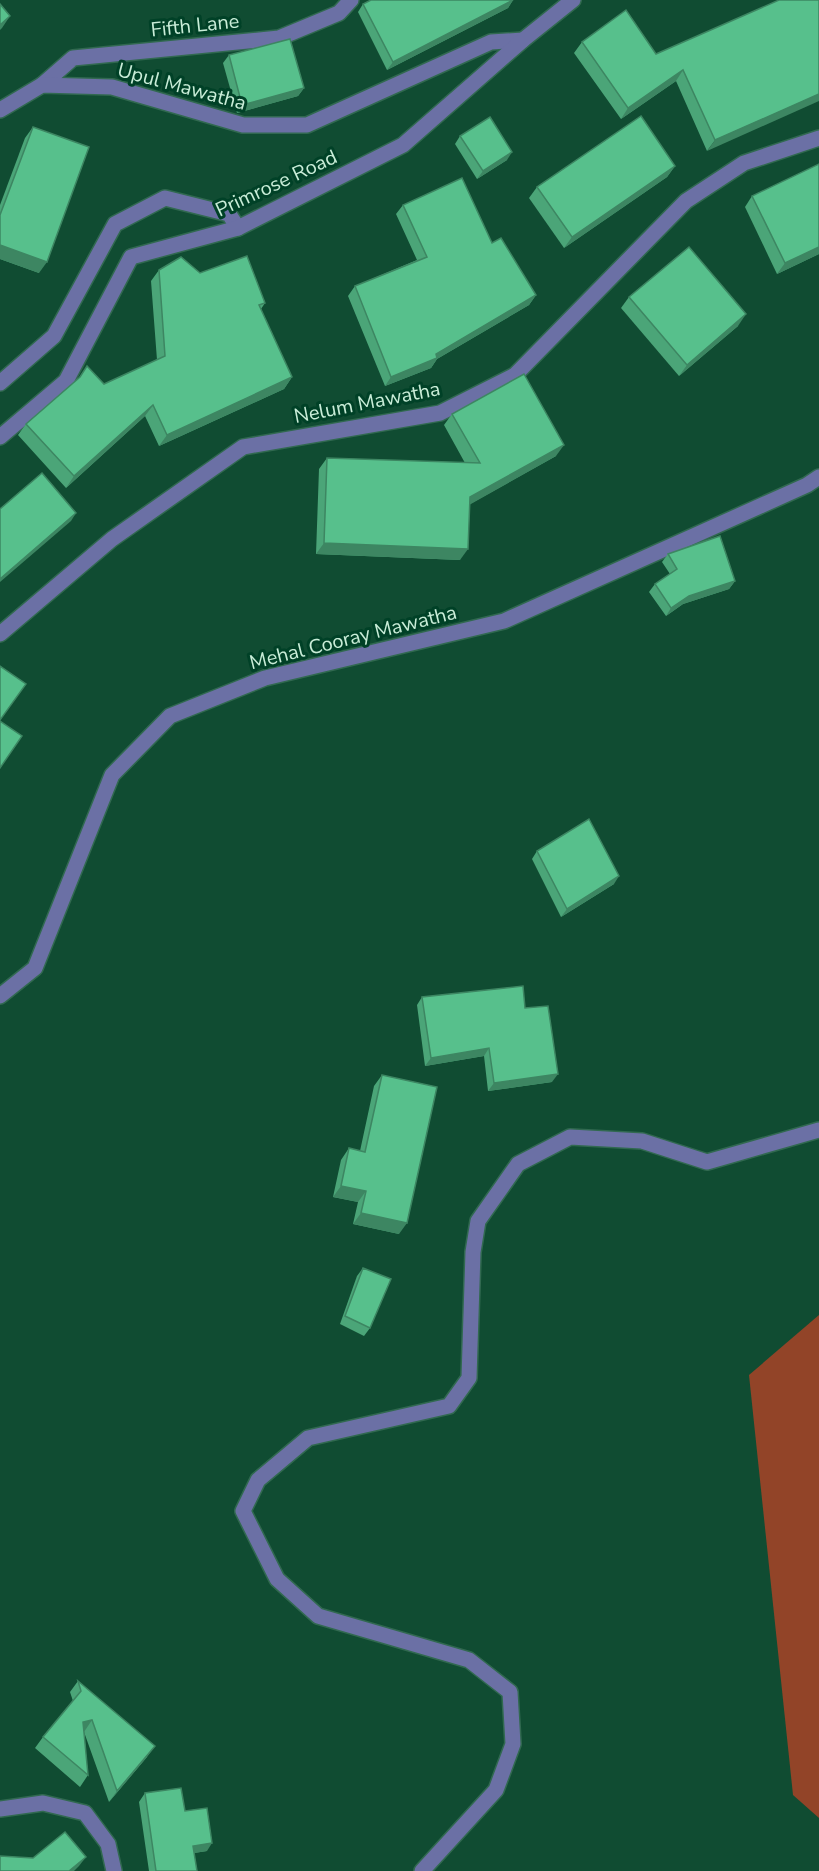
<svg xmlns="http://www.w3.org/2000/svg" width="819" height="1871" font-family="'Nunito Sans',sans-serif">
  <rect width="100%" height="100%" fill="#104c32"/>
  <path fill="#924428" d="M819,1315V1818L793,1795L749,1375Z"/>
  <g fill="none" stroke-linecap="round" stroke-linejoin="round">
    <defs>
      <g id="minor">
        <path d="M42,85L73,58L279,38L339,13L351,0"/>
        <path d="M0,110L42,85L112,87L243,125H307L491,42L523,40"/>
        <path d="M0,383L54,336L115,224L165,198L229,214L238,228"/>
        <path d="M0,437L66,381L131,257L238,228L403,145L523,40L573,0"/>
        <path d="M0,634L112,539L243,447L440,413L515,375L686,201L744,163L819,138"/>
        <path d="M0,996L35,968L112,775L170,716L265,678L504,621L807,485L819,477"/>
        <path d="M0,1809L43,1803L85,1813L108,1844L114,1871"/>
        <path d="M422,1871L496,1790L513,1744L510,1692L469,1660L318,1616L277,1579L243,1511L258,1480L308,1438L449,1406L469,1378L473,1252L478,1221L518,1164L570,1137L642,1141L707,1162L819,1130"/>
      </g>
    </defs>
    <use href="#minor" stroke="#316950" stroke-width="18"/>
    <use href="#minor" stroke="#6b70a5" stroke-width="15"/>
  </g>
  <g fill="#4ba578">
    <path d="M513,0L508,8L387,70L358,12L363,4Z"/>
    <path d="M819,0L707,151L676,81L621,119L574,53L582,42L656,54Z"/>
    <path d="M229,55L304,88L298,96L237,113L223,63Z"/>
    <path d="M33,127L39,273L0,259V205L25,138Z"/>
    <path d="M460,136L507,160L477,179L455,144Z"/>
    <path d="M675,166L667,177L564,248L529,198L537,187Z"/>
    <path d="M752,196L819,254L777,274L745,207Z"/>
    <path d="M403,205L492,243L536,295L529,305L437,359L431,368L385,386L348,296L355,286L417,260L396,214Z"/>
    <path d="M159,270L200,273L265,303L261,309L292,377L284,389L159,446L145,416L66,488L18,435L26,424L78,379L87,366L104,384L157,360L151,281Z"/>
    <path d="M629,297L738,326L679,376L621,308Z"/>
    <path d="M452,414L556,456L470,504L460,560L316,554L319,469L327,458L465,463L444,425Z"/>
    <path d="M668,554L735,581L729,589L683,604L666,616L649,592L655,584L670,574L662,562Z"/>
    <path d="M537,851L614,884L561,917L532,859Z"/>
    <path d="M422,997L525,1008L552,1082L488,1091L484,1056L425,1066L417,1005Z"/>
    <path d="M382,1075L399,1234L353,1224L358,1202L333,1197L341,1160L349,1148L360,1151L374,1086Z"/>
    <path d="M363,1268L370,1328L364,1336L340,1324L357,1276Z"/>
    <path d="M78,1681L147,1757L109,1802L84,1732L88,1775L80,1787L35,1748L43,1737L73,1701L70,1692Z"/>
    <path d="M145,1793L185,1811L207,1851L194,1853L197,1871H149L139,1802Z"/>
  </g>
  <g fill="#3d8662">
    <path d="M513,0L508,8L387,70L393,62Z"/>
    <path d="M10,16L2,28L0,30V25Z"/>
    <path d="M683,70L676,81L621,119L628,108Z"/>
    <path d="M304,88L298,96L237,113L242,105Z"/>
    <path d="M819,94V101L707,151L715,140Z"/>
    <path d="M512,152L507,160L477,179L483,171Z"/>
    <path d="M675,166L667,177L564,248L572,237Z"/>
    <path d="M0,245L47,262L39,273L0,259Z"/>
    <path d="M819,247V254L777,274L785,263Z"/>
    <path d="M536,295L529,305L437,359L431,368L385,386L391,377L436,354Z"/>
    <path d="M746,314L738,326L679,376L687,365Z"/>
    <path d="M292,377L284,389L159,446L167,435Z"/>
    <path d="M153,405L145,416L66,488L74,476Z"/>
    <path d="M564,445L556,456L462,509L470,497Z"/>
    <path d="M76,513L71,521L0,582V579Z"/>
    <path d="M324,543L468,549L460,560L316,554Z"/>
    <path d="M735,581L729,589L683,604L666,616L671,608L689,596Z"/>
    <path d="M619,876L614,884L561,917L567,909Z"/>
    <path d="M489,1048L484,1056L425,1066L431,1058Z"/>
    <path d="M558,1074L552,1082L488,1091L494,1083Z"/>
    <path d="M341,1186L366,1191L358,1202L333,1197Z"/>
    <path d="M361,1213L407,1223L399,1234L353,1224Z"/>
    <path d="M92,1720L84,1732L83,1722Z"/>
    <path d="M155,1746L147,1757L109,1802L117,1791Z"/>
    <path d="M212,1843L207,1851L188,1854L193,1846Z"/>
    <path d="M86,1857L79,1866L74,1871H69Z"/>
  </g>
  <g fill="#57c08c" stroke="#3d8662" stroke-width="1.5">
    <path d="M371,0H513L393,62L363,4Z"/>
    <path d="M779,0H819V94L715,140L683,70L628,108L582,42L626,10L656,54Z"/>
    <path d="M0,4L10,16L0,25Z"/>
    <path d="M290,39L304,88L242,105L229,55Z"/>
    <path d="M641,116L675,166L572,237L537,187Z"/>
    <path d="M490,117L512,152L483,171L460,136Z"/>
    <path d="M33,127L89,147L47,262L0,245V215Z"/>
    <path d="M819,164V247L785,263L752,196Z"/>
    <path d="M462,178L492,243L501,238L536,295L436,354L437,358L391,377L355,286L427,257L403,205Z"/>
    <path d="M689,247L746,314L687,365L629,297Z"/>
    <path d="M247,256L265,303L259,305L292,377L167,435L153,405L74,476L26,424L80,377L87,366L104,384L165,356L159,270L181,257L200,273Z"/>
    <path d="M524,374L564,445L470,497L468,549L324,543L327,458L480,463L452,414Z"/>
    <path d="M42,473L76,513L0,579V509Z"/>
    <path d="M720,536L735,581L689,596L671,608L655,584L677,569L668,554Z"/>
    <path d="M0,666L26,684L0,720Z"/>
    <path d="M0,721L22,736L0,768Z"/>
    <path d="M589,819L619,876L567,909L537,851Z"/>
    <path d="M523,986L525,1008L548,1006L558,1074L494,1083L489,1048L431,1058L422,997Z"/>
    <path d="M382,1075L437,1087L407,1223L361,1213L366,1191L341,1186L349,1148L365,1152Z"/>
    <path d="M363,1268L391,1279L370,1328L345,1316Z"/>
    <path d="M78,1681L155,1746L117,1791L92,1720L83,1722L88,1775L43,1737L81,1691Z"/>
    <path d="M181,1788L185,1811L207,1808L212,1843L193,1846L197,1871H156L145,1793Z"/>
    <path d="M65,1832L86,1857L69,1871H0V1856L33,1858Z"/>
  </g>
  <g text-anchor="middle" stroke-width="6" stroke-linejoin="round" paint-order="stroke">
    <g font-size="20" fill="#c9edd8" stroke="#004127">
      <text transform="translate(195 25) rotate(-6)" y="7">Fifth Lane</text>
      <text transform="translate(182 86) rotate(15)" y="7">Upul Mawatha</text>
      <text transform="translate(276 183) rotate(-25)" y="7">Primrose Road</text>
      <text transform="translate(367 402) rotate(-11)" y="7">Nelum Mawatha</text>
      <text transform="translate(353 637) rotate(-14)" y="7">Mehal Cooray Mawatha</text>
    </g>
  </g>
</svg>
